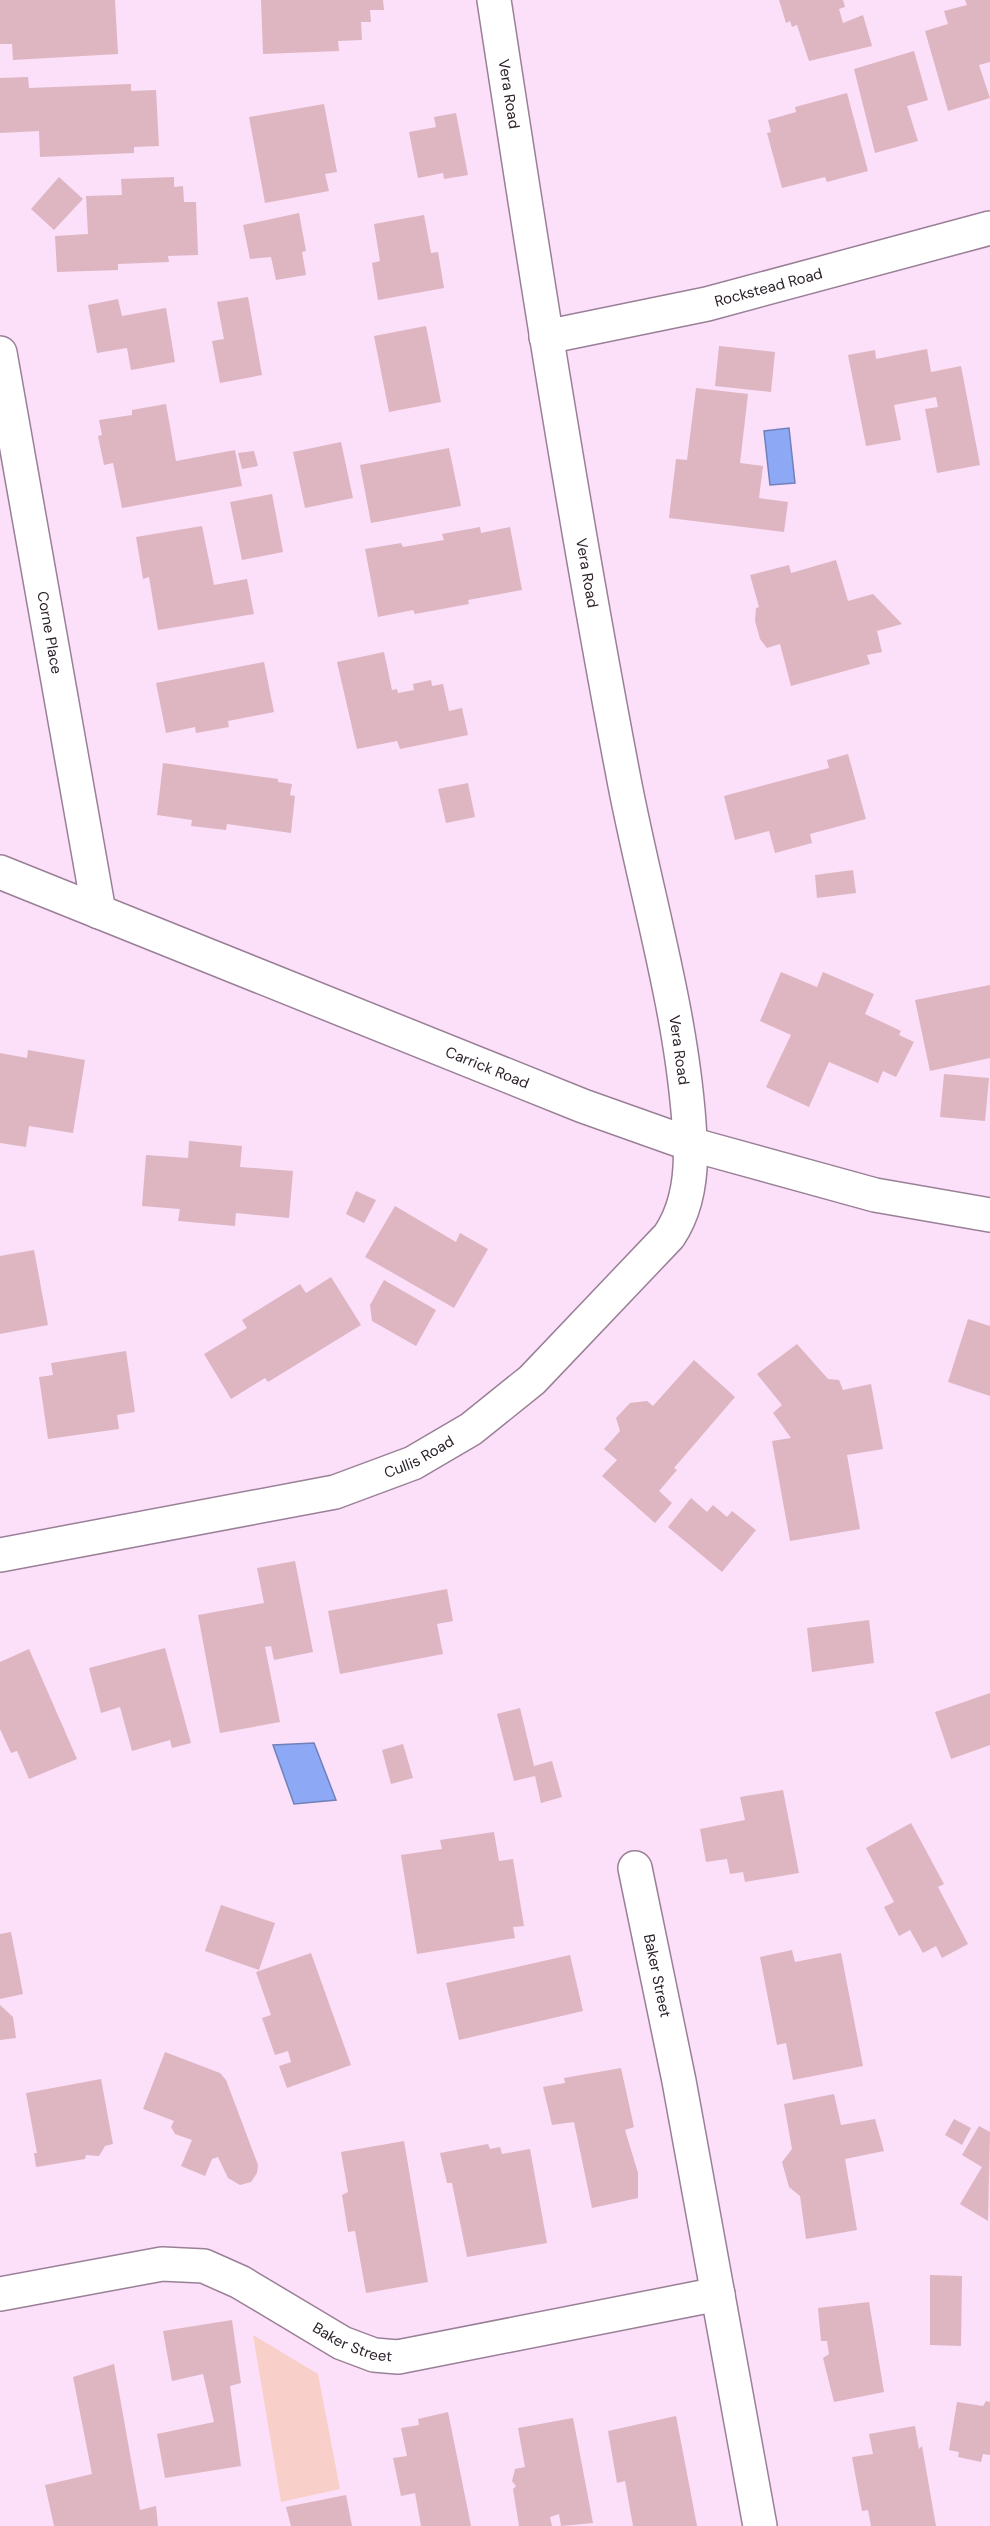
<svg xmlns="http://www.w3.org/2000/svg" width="990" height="2526" font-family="'DM Sans',sans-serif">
  <rect width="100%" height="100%" fill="#fcdff9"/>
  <path fill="#f9d0c9" d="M253,2335L318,2374L340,2489L281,2502Z"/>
  <g fill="#8da9f6" stroke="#7080b9" stroke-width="1.5">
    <path d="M789,428L795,483L770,485L764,431Z"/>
    <path d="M314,1743L336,1800L294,1804L273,1745Z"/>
  </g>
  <g fill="#ddb6c1">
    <path d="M0,0H115L118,54L13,60L12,44H0Z"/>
    <path d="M261,0H383L384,10H370L371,22H361L362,40L338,41L339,51L263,54Z"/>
    <path d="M779,0H843L845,7L839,9L843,23L863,15L872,46L809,61L797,25L792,27L790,21L786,23Z"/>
    <path d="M965,0H990V62L979,65L990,98L948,111L925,31L948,24L944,11L967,5Z"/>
    <path d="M914,51L928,100L907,106L918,141L875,153L854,69Z"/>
    <path d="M28,77L29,88L131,84V91L156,90L159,146L134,147V153L40,157L39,131L0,133V78Z"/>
    <path d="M847,93L868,171L827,182L825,177L782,188L767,133L771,132L768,120L796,112L795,107Z"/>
    <path d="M324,104L337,172L325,174L329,191L265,203L249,117Z"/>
    <path d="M456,113L468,175L444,179L443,173L418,178L409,132L436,127L434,117Z"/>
    <path d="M59,177L83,199L54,230L31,209Z"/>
    <path d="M174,177V187L183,186L184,202H196L198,255L168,256L169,262L118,264V270L57,272L55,236L88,234L86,196L122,195L121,179Z"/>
    <path d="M299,213L306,251L302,252L306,275L276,280L271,257L250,259L243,225Z"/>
    <path d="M424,215L431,253L438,252L444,288L378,300L372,263L380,261L374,224Z"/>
    <path d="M248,297L262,375L220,383L212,341L224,339L217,302Z"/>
    <path d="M118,299L122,316L166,308L175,362L131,370L127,348L97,353L88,305Z"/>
    <path d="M426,326L441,402L389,412L374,336Z"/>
    <path d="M719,346L775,352L771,392L715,386Z"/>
    <path d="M927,349L931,372L961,366L980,465L937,473L925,409L938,407L936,397L894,405L901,440L866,446L848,355L875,350L876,359Z"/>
    <path d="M696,388L748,394L740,463L763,466L759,498L788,502L784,532L669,518L676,459L687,460Z"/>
    <path d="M166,404L176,461L235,450L242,486L122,508L113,463L104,465L98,436L102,435L99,420L132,415V410Z"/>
    <path d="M341,442L353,498L305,508L293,452Z"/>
    <path d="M449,448L461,506L371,523L360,465Z"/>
    <path d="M254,451L258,466L242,469L238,453Z"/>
    <path d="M272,494L283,552L242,560L230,502Z"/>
    <path d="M202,526L214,585L247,579L254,614L158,630L149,577L143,579L136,537Z"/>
    <path d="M480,527L481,533L510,527L522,590L468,600L469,604L415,614L413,610L378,617L365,549L401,543L403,547L444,540L442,534Z"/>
    <path d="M836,560L848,601L873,594L902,624L877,631L882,652L867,655L870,664L791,686L780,644L767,648L760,639L755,621L756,608L759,607L750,575L789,565L791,573Z"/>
    <path d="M384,652L392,690L397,689L398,693L414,690L413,684L431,680L432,686L443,684L449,711L462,708L468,735L400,749L397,741L357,749L337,662Z"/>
    <path d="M264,662L274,712L228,721L229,727L196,733L195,727L166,733L156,683Z"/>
    <path d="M848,754L866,819L810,834L812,843L775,853L769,831L735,840L724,796L829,768L827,760Z"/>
    <path d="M163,763L278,779V782L292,784L290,795L295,796L291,833L227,824L226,830L191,826L192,820L157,815Z"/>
    <path d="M468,783L475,817L446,823L438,789Z"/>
    <path d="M853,870L856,893L817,898L815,875Z"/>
    <path d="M781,972L817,987L823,972L874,994L865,1014L901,1031L899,1035L914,1042L896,1077L883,1071L878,1083L829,1062L809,1107L766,1087L791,1035L760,1021Z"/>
    <path d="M990,985V1058L930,1071L915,1000Z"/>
    <path d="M28,1050L85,1060L73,1133L29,1126L26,1147L0,1143V1053L27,1058Z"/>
    <path d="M944,1074L989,1078L985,1121L940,1117Z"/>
    <path d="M189,1141L242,1146L240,1167L293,1171L289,1218L236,1213L235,1226L178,1221L180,1209L142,1206L146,1155L188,1158Z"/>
    <path d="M356,1191L376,1200L364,1223L346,1214Z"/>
    <path d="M395,1206L456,1242L460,1233L488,1249L454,1308L365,1257Z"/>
    <path d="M34,1250L48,1325L0,1334V1256Z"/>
    <path d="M331,1277L361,1325L268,1382L265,1378L231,1399L204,1354L247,1328L242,1320L300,1284L306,1293Z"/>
    <path d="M384,1280L436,1310L416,1346L372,1321L370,1305Z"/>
    <path d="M968,1319L990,1326V1396L948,1382Z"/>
    <path d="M797,1344L828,1379L839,1380L843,1390L871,1384L883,1449L847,1455L860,1529L790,1541L772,1441L791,1438L773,1413L782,1405L757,1374Z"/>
    <path d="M126,1351L135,1412L117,1415L119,1429L48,1439L39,1377L53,1375L51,1363Z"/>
    <path d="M694,1360L735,1397L674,1468L677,1470L659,1491L672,1503L655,1523L602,1476L617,1460L604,1449L620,1431L616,1418L630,1403L647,1401L653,1406Z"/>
    <path d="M691,1498L707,1512L713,1505L727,1517L732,1511L756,1530L722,1572L668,1527Z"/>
    <path d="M295,1561L313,1652L274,1660L271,1646L265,1647L280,1722L220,1733L198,1615L264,1603L257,1568Z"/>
    <path d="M447,1589L453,1621L437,1624L443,1654L340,1674L328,1611Z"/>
    <path d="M869,1620L874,1663L812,1672L807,1628Z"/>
    <path d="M165,1648L191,1743L172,1748L170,1740L132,1751L120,1707L101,1713L89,1668Z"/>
    <path d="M29,1649L77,1759L29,1779L17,1751L11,1753L0,1729V1662Z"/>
    <path d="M990,1693V1745L951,1759L935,1712Z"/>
    <path d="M520,1708L534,1766L552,1761L562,1797L541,1803L535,1776L514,1781L497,1714Z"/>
    <path d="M403,1744L413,1778L391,1784L382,1750Z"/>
    <path d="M783,1790L799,1873L745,1882L743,1872L730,1874L727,1859L706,1862L700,1829L745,1820L740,1797Z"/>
    <path d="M911,1823L944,1884L938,1887L968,1944L942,1958L936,1946L923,1953L910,1930L899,1936L884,1907L894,1902L866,1848Z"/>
    <path d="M494,1832L499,1861L513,1859L524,1926L513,1927L515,1938L417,1954L401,1855L442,1849L440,1840Z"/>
    <path d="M221,1905L275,1923L259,1970L205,1951Z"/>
    <path d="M11,1932L23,1994L0,1999V1934Z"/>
    <path d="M792,1950L795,1962L841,1953L863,2066L793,2080L786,2043L777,2045L760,1957Z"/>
    <path d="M311,1953L351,2065L287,2088L279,2066L291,2062L288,2051L275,2055L262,2018L271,2015L256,1972Z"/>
    <path d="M570,1955L583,2011L459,2040L446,1983Z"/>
    <path d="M0,2005L13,2017L16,2038L0,2040Z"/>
    <path d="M165,2052L220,2073L226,2080L258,2165L257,2173L251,2182L240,2185L228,2178L218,2157L212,2159L205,2176L181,2166L192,2140L175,2134L171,2127L174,2121L143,2109Z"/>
    <path d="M621,2068L634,2127L625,2130L638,2173V2198L592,2208L574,2122L552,2125L543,2087L565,2083L564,2078Z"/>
    <path d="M101,2079L113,2144L105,2146L99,2156L86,2155L85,2159L36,2167L34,2153H37L26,2093Z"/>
    <path d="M834,2094L841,2125L875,2119L884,2151L845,2159L857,2230L806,2239L800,2196L789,2187L782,2162L792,2149L784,2104Z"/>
    <path d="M954,2119L971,2128L962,2145L945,2135Z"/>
    <path d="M979,2126L990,2132L988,2221L960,2204L982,2167L962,2155Z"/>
    <path d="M404,2141L428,2282L366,2293L355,2231L348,2232L342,2195L348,2192L341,2152Z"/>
    <path d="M488,2144L490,2149L500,2147L502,2154L530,2149L547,2243L467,2257L452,2183H447L440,2153Z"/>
    <path d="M930,2275L962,2276L961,2346L930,2345Z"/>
    <path d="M869,2302L884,2392L834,2402L823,2358L829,2354L827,2341H821L818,2308Z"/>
    <path d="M232,2320L241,2383L230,2386L241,2466L165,2478L157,2434L214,2422L203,2374L172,2381L163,2331Z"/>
    <path d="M114,2364L140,2510L156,2506L158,2526H54L45,2485L92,2474L73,2377Z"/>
    <path d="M986,2401L990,2402V2455L983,2454L981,2462L958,2457L959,2452L949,2450L957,2402L983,2406Z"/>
    <path d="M448,2412L471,2526H421L415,2493L401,2496L393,2458L407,2456L401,2428L419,2425L418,2419Z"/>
    <path d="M676,2416L697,2526H633L625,2481L617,2483L608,2431Z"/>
    <path d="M573,2418L593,2523L561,2526L559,2514L550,2517L552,2526H519L513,2489L516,2486L512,2481L515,2469L525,2467L518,2428Z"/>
    <path d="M915,2426L919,2449L922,2446L936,2526H871L868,2510L862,2511L852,2457L873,2454L869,2434Z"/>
    <path d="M346,2495L352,2526H291L286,2507Z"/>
  </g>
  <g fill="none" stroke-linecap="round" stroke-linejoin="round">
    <defs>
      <g id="street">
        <path id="s1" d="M546,337L707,304L990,228"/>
        <path id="s2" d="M0,353L99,912"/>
        <path id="s3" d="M0,1555L335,1492L413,1463L471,1429L532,1380L669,1236C688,1208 692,1173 690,1139C684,1019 648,903 625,785C575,525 534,262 494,0"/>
        <path id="s4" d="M635,1868L679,2081L760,2526"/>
        <path id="s5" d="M0,2294L162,2264L204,2266L240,2282L342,2343L374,2355L398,2357L718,2294"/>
      </g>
      <g id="secondary">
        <path id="s6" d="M0,872L583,1106L690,1144L875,1195L990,1215"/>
      </g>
    </defs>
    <use href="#street" stroke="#9a8097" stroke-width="36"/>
    <use href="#secondary" stroke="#9a8097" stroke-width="36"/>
    <use href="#street" stroke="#fff" stroke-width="33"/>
    <use href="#secondary" stroke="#fff" stroke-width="33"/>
  </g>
  <g text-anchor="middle" stroke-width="5" stroke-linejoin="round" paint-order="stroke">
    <g font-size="15" fill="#2c212b" stroke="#fff">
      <text transform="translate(509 94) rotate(81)" y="5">Vera Road</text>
      <text dy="5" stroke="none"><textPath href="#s1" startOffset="228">Rockstead Road</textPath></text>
      <text transform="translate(587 573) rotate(80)" y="5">Vera Road</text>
      <text dy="5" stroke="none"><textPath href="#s2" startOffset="284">Corne Place</textPath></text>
      <text transform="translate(679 1050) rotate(82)" y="5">Vera Road</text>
      <text dy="5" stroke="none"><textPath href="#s6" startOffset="525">Carrick Road</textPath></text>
      <text dy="5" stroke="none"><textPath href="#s3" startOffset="432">Cullis Road</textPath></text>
      <text dy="5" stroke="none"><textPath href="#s4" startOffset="110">Baker Street</textPath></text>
      <text dy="5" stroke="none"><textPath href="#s5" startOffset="375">Baker Street</textPath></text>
    </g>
  </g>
</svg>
